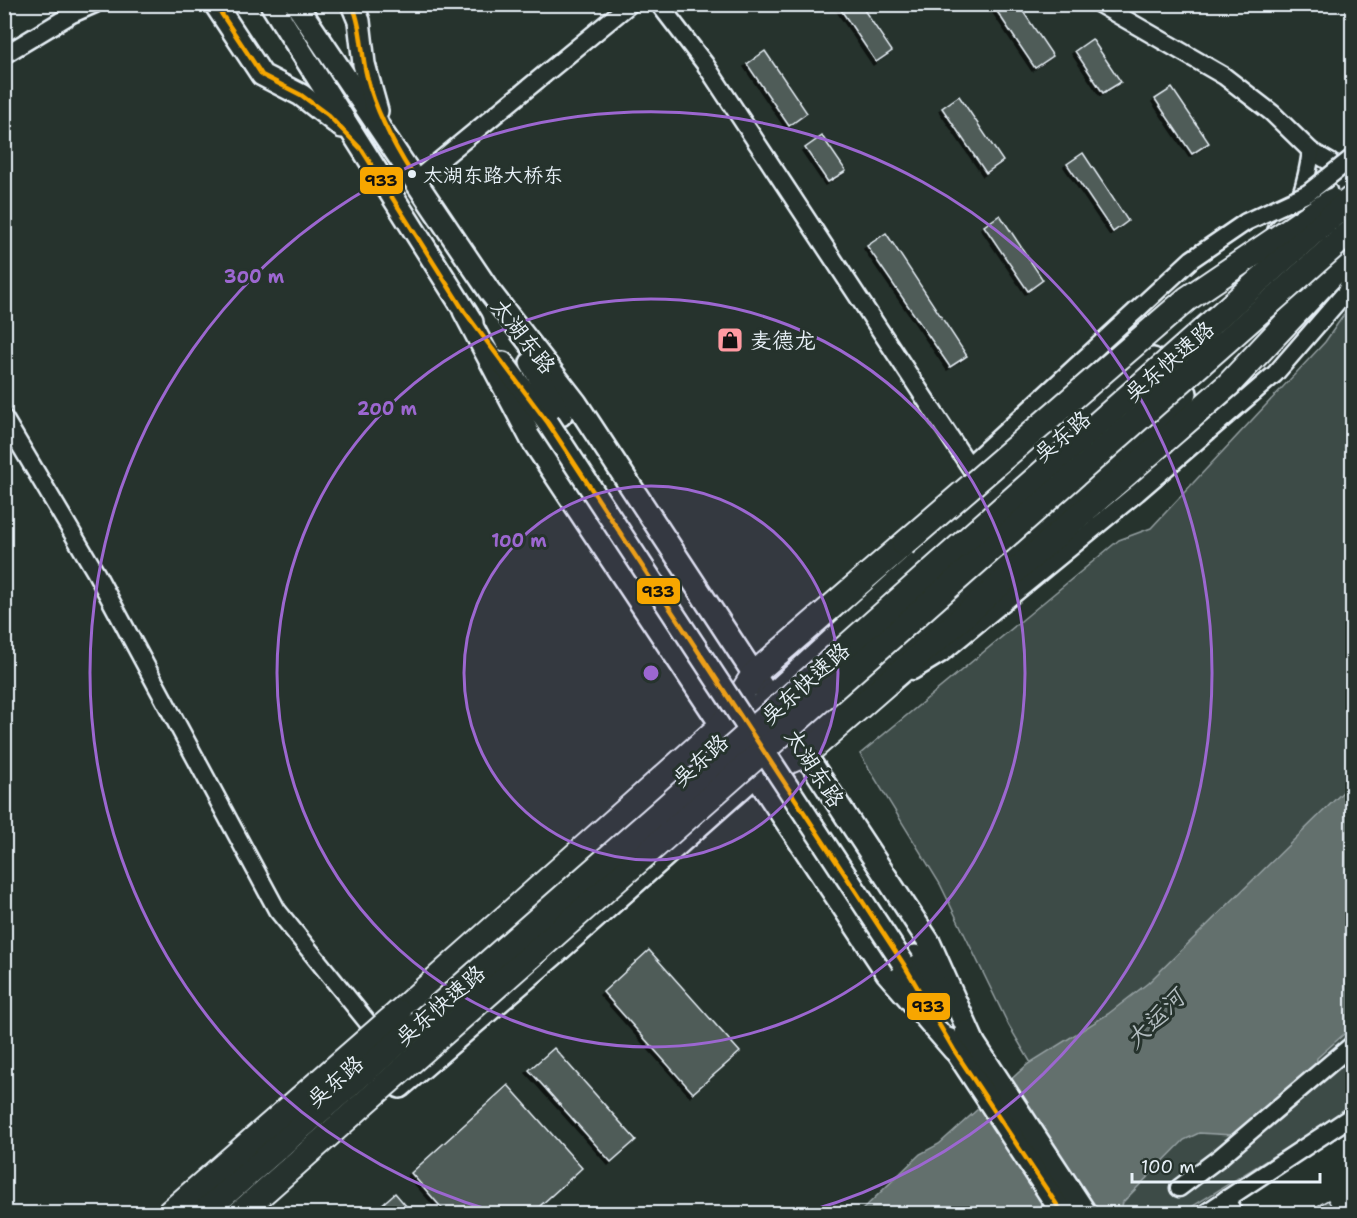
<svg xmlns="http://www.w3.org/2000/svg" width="1357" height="1218" font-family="'Shantell Sans','LXGW WenKai TC',sans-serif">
  <defs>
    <filter id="shadow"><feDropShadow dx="-3" dy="3" stdDeviation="0" flood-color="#0009"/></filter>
  </defs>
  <rect width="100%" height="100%" fill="#26332d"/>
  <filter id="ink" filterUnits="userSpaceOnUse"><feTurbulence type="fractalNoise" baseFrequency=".0167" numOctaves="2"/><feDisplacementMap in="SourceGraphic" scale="12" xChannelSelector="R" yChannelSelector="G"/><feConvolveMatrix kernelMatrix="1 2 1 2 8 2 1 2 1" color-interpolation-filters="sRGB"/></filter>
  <g filter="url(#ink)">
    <path fill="#3e4b47" stroke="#939ea0" stroke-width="1.5" d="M1352,303V1107L1182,1213H1120L1009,1026L940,884L860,754L1119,540L1151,528L1325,342Z"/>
    <path fill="#636f6d" stroke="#98a3a5" stroke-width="1.5" d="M1352,783V1027L1317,1058L1316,1069L1285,1090L1232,1135L1199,1133L1184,1140L1123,1202L1120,1213L858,1214L920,1154L939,1144L1028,1064L1108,1014L1148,983Z"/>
    <g fill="#505c59" stroke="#e8f1f8" stroke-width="1.5" filter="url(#shadow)">
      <path d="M837,4H860L892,51L876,62Z"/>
      <path d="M992,4H1018L1053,56L1035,68Z"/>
      <path d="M1092,39L1121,82L1103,93L1075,51Z"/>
      <path d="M765,51L807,113L789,126L747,64Z"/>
      <path d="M1172,88L1209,143L1192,154L1155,99Z"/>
      <path d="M959,96L1003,161L986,173L942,108Z"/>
      <path d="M822,136L846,171L828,182L805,148Z"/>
      <path d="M1083,153L1128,221L1113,232L1067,164Z"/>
      <path d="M1000,215L1043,280L1028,291L984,226Z"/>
      <path d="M886,233L967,356L950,367L867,246Z"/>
      <path d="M649,950L740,1052L693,1093L603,992Z"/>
      <path d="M554,1048L636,1140L611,1162L529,1070Z"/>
      <path d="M508,1085L582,1168L531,1214H447L411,1173Z"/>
      <path d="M395,1193L413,1214H371Z"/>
      <path d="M1328,1200L1336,1214H1304Z"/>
    </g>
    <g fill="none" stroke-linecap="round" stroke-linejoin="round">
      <defs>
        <g id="minor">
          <path d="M659,4L705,64L983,487"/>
          <path d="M1099,4L1224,76L1272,113L1311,151L1330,162L1345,183L1352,208"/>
          <path d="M4,55L72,14L95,4"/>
          <path d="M416,180L630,4"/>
          <path d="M1276,231C1300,210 1307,181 1311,151"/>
          <path d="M4,418L96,573L277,910L381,1039"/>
          <path d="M969,465L1192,259L1246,222"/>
          <path d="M913,671L941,654L1137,493L1275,374L1346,292L1352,273"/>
          <path d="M1179,1188L1219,1158L1352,1045"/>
          <path d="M1226,1199L1234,1214"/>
          <path d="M1204,1214L1352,1116"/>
        </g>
        <g id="major">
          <path d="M215,4L262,75L301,95L342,127"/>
          <path d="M271,4L472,322"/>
          <path d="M296,4L490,292L576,403L763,688"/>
          <path d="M352,4L359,21L364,64L377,111"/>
          <path d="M464,311L532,440L730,738"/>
          <path d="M503,363L548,423"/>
          <path d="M531,363L561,415"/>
          <path d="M797,742L929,942L973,1041"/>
          <path d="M748,764L887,973L954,1050"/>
          <path d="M660,796L989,497L1153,359"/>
          <path d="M915,956L943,997"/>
          <path d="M903,963L927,1004"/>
          <path d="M966,1031L1086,1214"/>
          <path d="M948,1039L1063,1214"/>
          <path d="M400,1087L557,952L1186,393"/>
        </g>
        <g id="highway">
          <path d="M755,776L806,754L1228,385L1352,253"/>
          <path d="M399,1012L722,725L754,674L904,544"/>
        </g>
      </defs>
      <use href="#minor" stroke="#e8f1f8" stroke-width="21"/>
      <use href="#major" stroke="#e8f1f8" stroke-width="26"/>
      <use href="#highway" stroke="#e8f1f8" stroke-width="28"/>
      <use href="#minor" stroke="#26332d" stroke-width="16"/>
      <use href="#major" stroke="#26332d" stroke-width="21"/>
      <use href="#highway" stroke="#26332d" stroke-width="24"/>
      <defs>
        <path id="minor-bridge" d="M1246,222L1308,193L1352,158"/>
        <path id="major-bridge" d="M548,423L903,963"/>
        <g id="highway-bridge">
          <path d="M904,544L1187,299L1332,201"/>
          <path d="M168,1214L399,1012"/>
          <path d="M202,1214L658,814L1352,198"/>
          <path d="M239,1214L1352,230"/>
        </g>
      </defs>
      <use href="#minor-bridge" stroke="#e8f1f8" stroke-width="21" stroke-linecap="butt"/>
      <use href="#major-bridge" stroke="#e8f1f8" stroke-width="26" stroke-linecap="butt"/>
      <use href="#highway-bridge" stroke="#e8f1f8" stroke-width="28" stroke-linecap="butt"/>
      <use href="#minor-bridge" stroke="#26332d" stroke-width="16"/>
      <use href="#major-bridge" stroke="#26332d" stroke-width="21"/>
      <use href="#highway-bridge" stroke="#26332d" stroke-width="24"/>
      <defs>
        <g id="bus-1">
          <path d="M215,4L262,75L301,95L328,115L362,150L464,311L548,423L903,963L954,1050L1063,1214"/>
          <path d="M352,4C362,27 361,53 367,77C376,112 393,144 412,174"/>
        </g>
      </defs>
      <use href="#bus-1" stroke="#26332d" stroke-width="9"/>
      <use href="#bus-1" stroke="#f7a600" stroke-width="4.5"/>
    </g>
  </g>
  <circle cx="651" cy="673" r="187" fill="#9c67d0" fill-opacity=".12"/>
  <g fill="none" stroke="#9c67d0" stroke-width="3">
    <circle cx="651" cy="673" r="187"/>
    <circle cx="651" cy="673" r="374"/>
    <path d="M496 1212A561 561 0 1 1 806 1212"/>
  </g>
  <defs>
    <symbol id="shop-square" viewBox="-11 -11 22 22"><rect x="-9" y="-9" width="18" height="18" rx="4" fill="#ff9aa2" stroke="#26332d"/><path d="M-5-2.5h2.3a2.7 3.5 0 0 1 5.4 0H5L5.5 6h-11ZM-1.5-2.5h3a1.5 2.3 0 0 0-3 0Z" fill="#111"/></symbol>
  </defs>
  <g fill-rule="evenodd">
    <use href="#shop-square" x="715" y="325" width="30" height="30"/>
  </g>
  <circle fill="#e8f1f8" stroke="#26332d" stroke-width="2" cx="412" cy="174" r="5"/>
  <g text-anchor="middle" stroke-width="6" stroke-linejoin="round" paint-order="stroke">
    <g font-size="20" fill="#e8f1f8" stroke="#26332d" text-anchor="start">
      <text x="423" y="182">太湖东路大桥东</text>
    </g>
    <g font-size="22" fill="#e8f1f8" stroke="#26332d">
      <text transform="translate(524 336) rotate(52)" y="8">太湖东路</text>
      <text transform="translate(1169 361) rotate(-41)" y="8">吴东快速路</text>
      <text transform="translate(1062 436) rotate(-40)" y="8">吴东路</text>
      <text transform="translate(805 683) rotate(-42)" y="8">吴东快速路</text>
      <text transform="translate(700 760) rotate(-42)" y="8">吴东路</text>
      <text transform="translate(815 768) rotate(57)" y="8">太湖东路</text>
      <text transform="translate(440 1005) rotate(-41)" y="8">吴东快速路</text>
      <text transform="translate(335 1081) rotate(-41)" y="8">吴东路</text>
    </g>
    <g font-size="22" fill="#e8f1f8" stroke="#26332d" text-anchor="start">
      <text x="750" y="348">麦德龙</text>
    </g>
    <g font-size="24" font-style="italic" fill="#b3bdc0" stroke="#26332d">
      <text transform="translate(1155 1019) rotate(-45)" y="8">大运河</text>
    </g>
  </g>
  <circle cx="651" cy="673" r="9" fill="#9c67d0" stroke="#26332d" stroke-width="3"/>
  <g font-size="18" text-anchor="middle" font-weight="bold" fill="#9c67d0" stroke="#26332d" stroke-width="6" stroke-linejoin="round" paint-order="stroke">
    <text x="254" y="283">300 m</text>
    <text x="387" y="415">200 m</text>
    <text x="519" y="547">100 m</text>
  </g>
  <g stroke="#26332d" stroke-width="2">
    <rect x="359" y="166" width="45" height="29" rx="6" fill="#f7a600"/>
    <rect x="636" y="577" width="45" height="28" rx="6" fill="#f7a600"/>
    <rect x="906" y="992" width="45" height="29" rx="6" fill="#f7a600"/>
  </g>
  <g font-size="16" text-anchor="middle" font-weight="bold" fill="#111">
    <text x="381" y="186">933</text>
    <text x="658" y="597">933</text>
    <text x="928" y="1012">933</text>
  </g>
  <rect width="1357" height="1218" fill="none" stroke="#26332d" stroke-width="24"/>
  <rect x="12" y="12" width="1333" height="1194" fill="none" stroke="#e8f1f8" stroke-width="2" filter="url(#ink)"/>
  <path d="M1132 1173v9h188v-9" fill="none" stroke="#e8f1f8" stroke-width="3"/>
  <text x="1141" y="1173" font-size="18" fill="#e8f1f8" stroke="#26332d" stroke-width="4.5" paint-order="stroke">100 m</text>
</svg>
